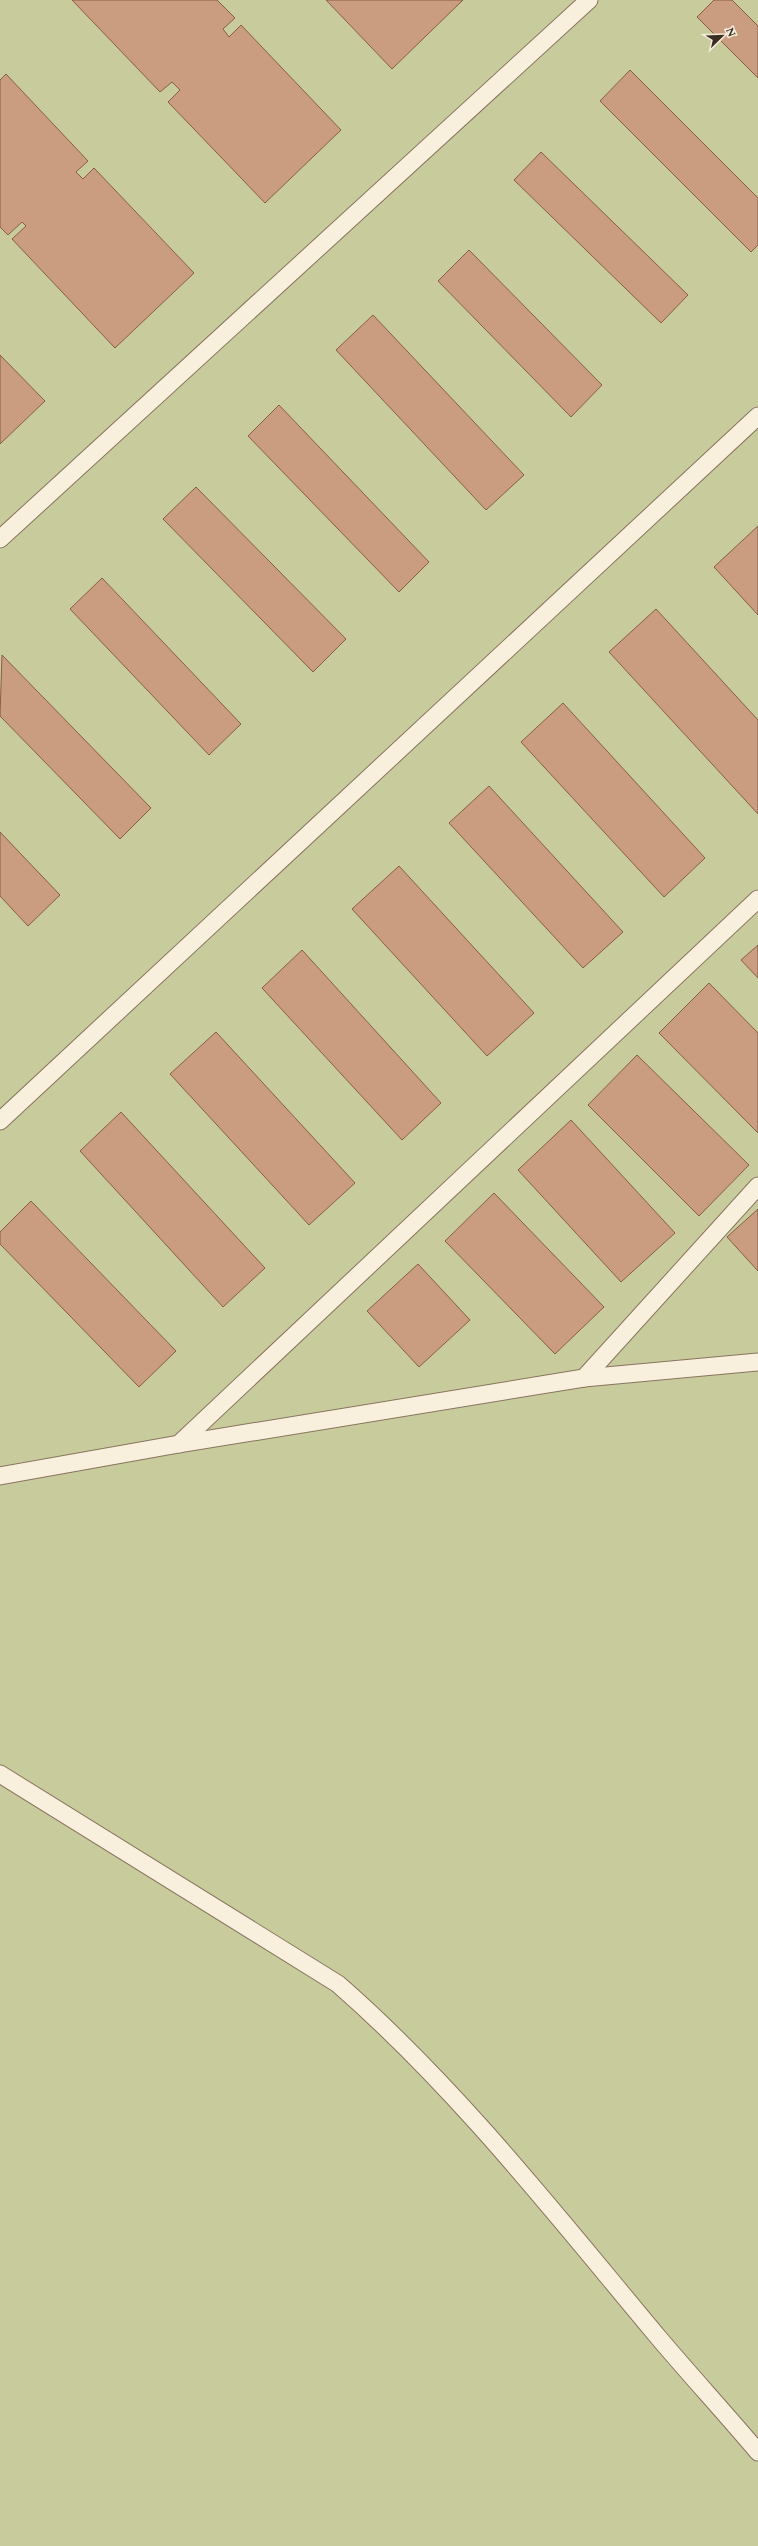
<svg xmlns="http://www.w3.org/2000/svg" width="758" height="2546" font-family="Spectral,serif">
  <rect width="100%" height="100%" fill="#ede1c9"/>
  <rect fill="#c8cc9d" x="0" y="0" width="758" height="2546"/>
  <g fill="#ca9d81" stroke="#885d45">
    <path d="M72,0H217L235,18L223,29L229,37L241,25L341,130L265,203L168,102L180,90L172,82L160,92Z"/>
    <path d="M326,0H463L392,69Z"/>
    <path d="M714,0H732L758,26V78L697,17Z"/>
    <path d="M630,70L758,198V245L751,252L600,101Z"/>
    <path d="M6,74L88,161L76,172L83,179L94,168L194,273L115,348L12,239L26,226L22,222L8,235L0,227V80Z"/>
    <path d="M541,152L688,295L661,323L514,180Z"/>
    <path d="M469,250L602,385L571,417L438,281Z"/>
    <path d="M373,315L524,475L486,510L336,350Z"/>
    <path d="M0,355L45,401L0,444Z"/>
    <path d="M279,405L429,562L399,592L248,436Z"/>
    <path d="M196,487L346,639L313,672L163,519Z"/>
    <path d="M758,526V615L714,567Z"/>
    <path d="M102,578L241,724L209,755L70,609Z"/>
    <path d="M656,609L758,720V814L609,652Z"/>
    <path d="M2,655L151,808L120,839L0,716Z"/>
    <path d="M563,703L705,858L664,897L521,742Z"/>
    <path d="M489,786L623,932L583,968L449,823Z"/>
    <path d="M0,832L60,895L28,926L0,896Z"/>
    <path d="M399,866L534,1013L487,1056L352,909Z"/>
    <path d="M758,945V978L741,960Z"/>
    <path d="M302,950L441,1103L402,1140L262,988Z"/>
    <path d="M709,983L758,1033V1133L659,1033Z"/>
    <path d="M216,1032L355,1183L309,1225L170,1074Z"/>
    <path d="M637,1055L749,1165L699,1216L588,1105Z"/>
    <path d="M121,1112L265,1268L223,1307L80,1151Z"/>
    <path d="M571,1120L675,1233L621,1282L518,1170Z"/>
    <path d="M494,1193L604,1307L555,1354L445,1241Z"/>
    <path d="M31,1201L176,1351L139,1387L0,1244V1232Z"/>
    <path d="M758,1209V1271L727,1237Z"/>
    <path d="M418,1264L470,1320L419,1367L367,1311Z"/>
  </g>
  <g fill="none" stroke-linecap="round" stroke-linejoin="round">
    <defs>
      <g id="lane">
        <path d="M0,539L589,0"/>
        <path d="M0,1121L758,416"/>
        <path d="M584,1378L758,1186"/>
        <path d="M179,1444L758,899"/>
        <path d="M0,1476L179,1444L584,1378L758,1362"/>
        <path d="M0,1774L338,1984C458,2089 556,2215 658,2337C691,2376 725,2413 758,2452"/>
      </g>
    </defs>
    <use href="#lane" stroke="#89745e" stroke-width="19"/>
    <use href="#lane" stroke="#f8efdd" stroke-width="17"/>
  </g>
  <g transform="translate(722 36) rotate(67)" stroke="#f5ecd9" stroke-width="3" paint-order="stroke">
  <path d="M0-3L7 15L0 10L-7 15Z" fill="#3a2d21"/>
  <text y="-6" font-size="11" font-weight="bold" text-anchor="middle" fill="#3a2d21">N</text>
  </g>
</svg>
